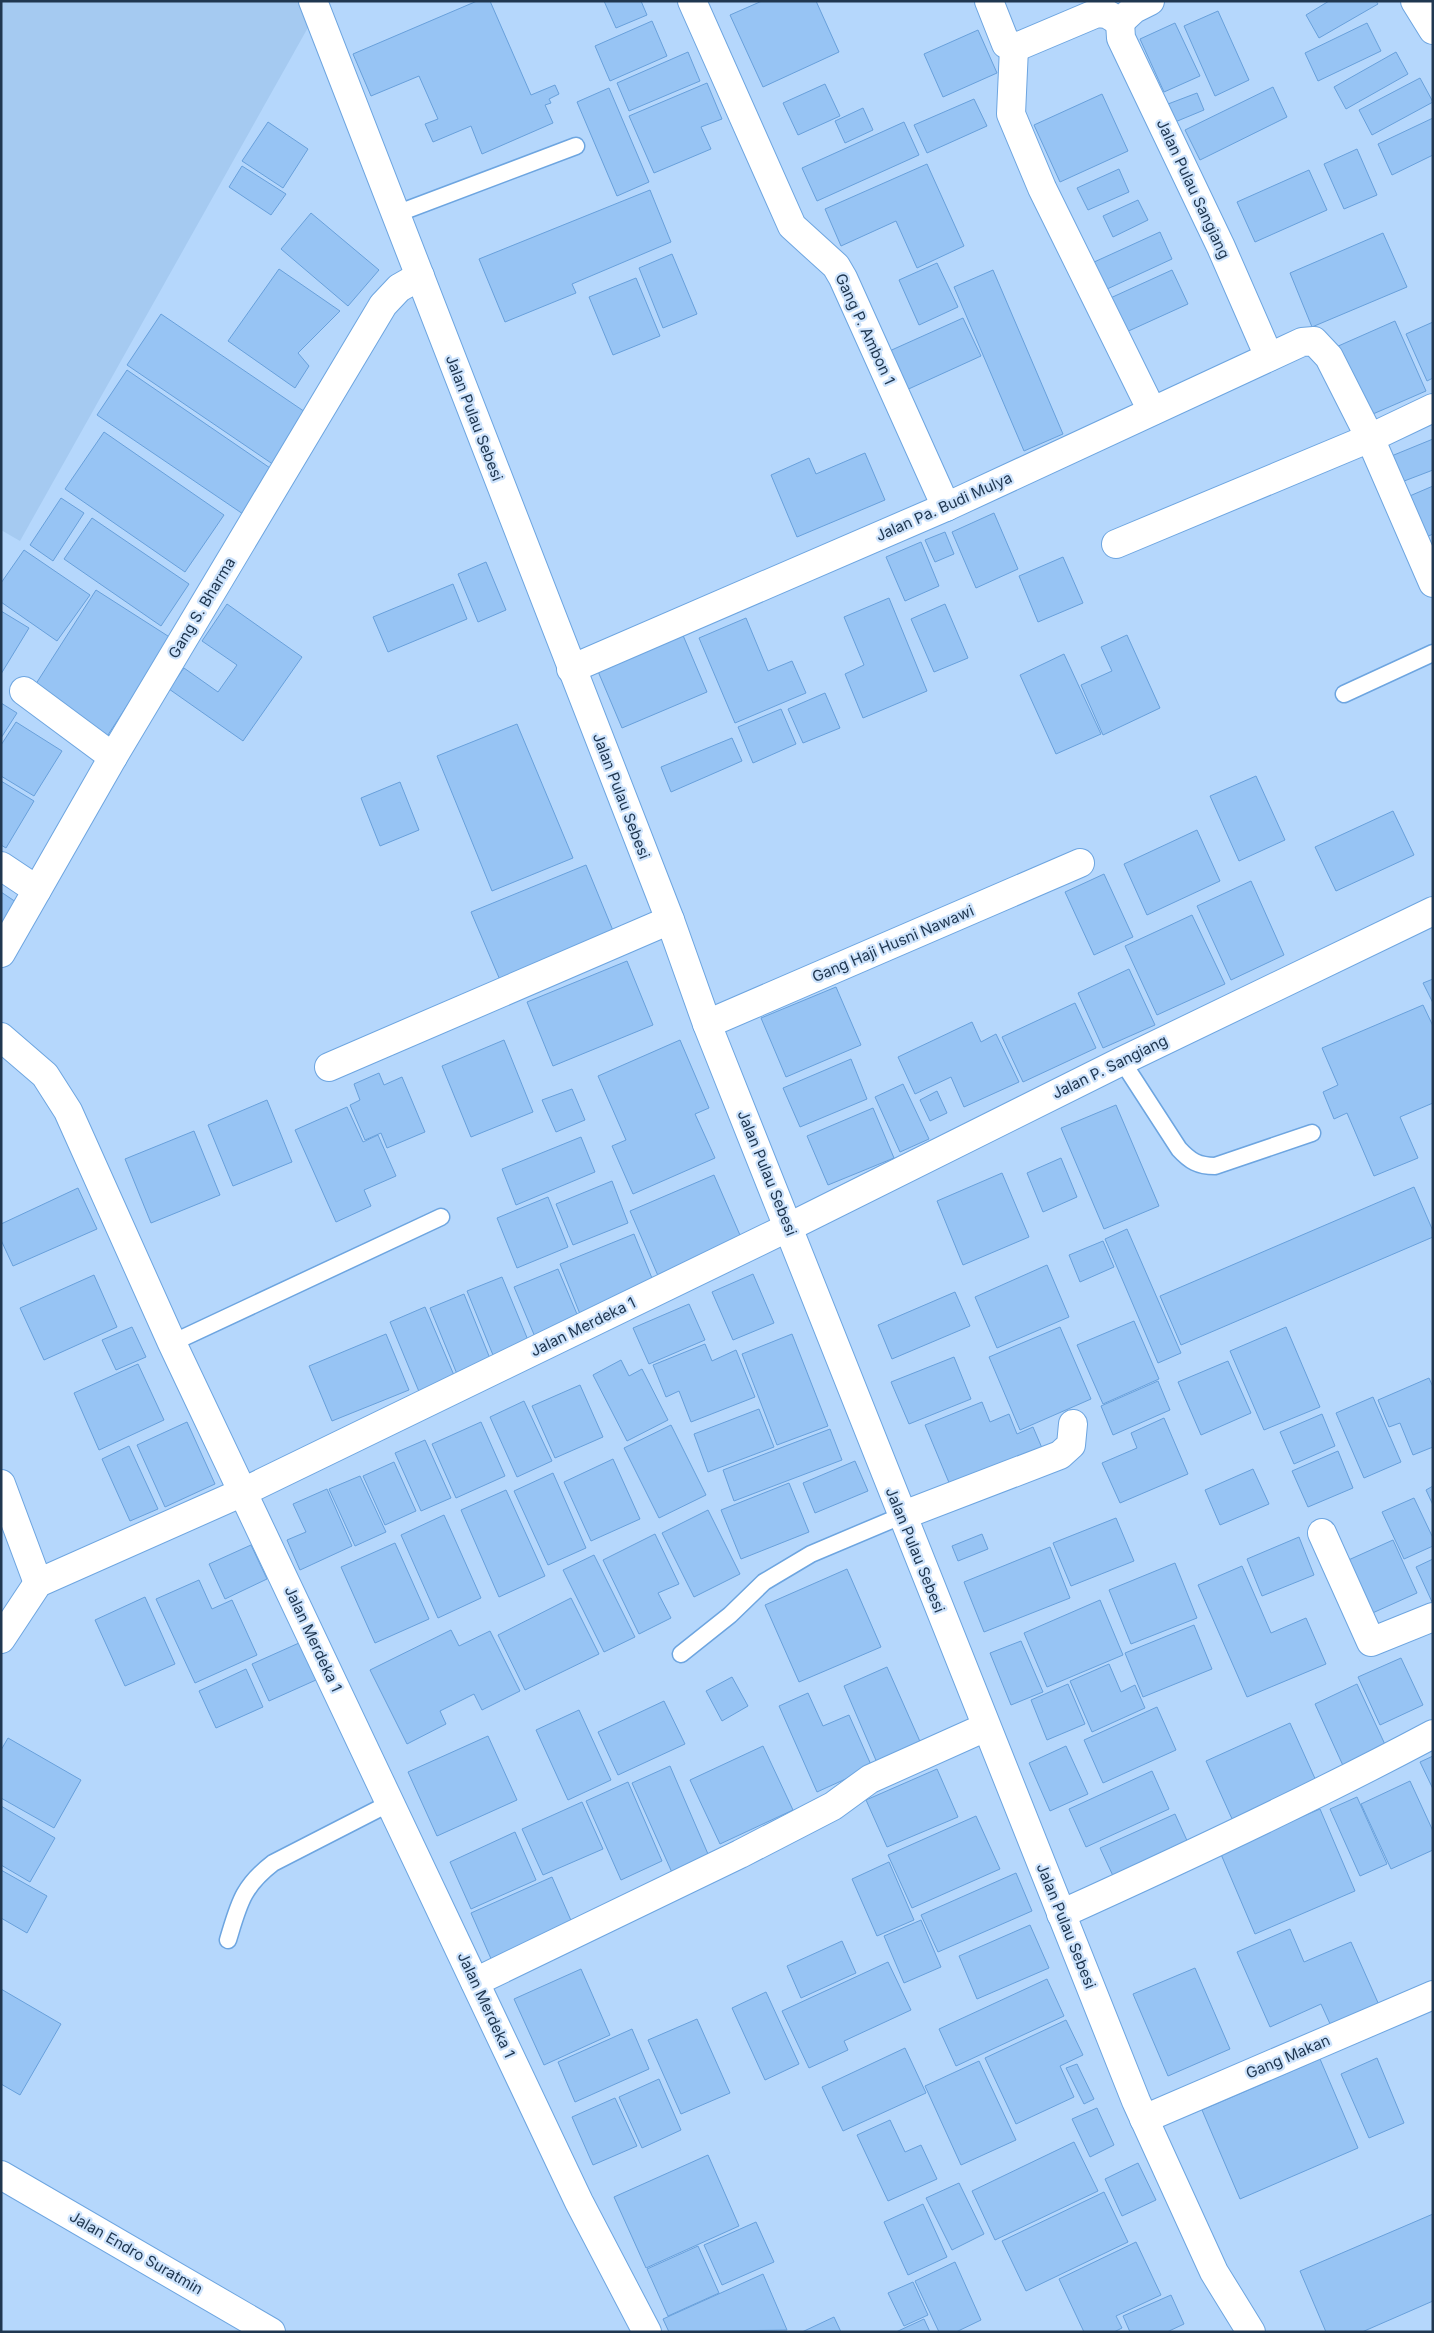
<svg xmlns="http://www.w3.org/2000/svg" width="1434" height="2333" font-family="Inter,sans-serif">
  <rect width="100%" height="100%" fill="#b5d7fc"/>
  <path fill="#a5caf1" d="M1,1H301L310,24L20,541L1,530Z"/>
  <g fill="#97c4f4" stroke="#68a0db">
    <path d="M477,1H490L531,95L555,85L559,94L549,99L551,103L545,105L553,123L482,154L471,126L433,142L425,124L438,119L419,76L371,96L353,54Z"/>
    <path d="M604,1H641L647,15L616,28Z"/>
    <path d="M762,1H816L839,52L763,87L730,15Z"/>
    <path d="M1329,1H1376L1378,4L1319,38L1306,15Z"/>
    <path d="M1218,11L1249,80L1215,96L1184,26Z"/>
    <path d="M652,21L667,56L610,81L595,46Z"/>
    <path d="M1175,23L1200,76L1164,92L1140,39Z"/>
    <path d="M1367,23L1381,51L1318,81L1305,53Z"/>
    <path d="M978,30L997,73L943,97L924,54Z"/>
    <path d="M688,52L700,81L629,111L617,83Z"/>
    <path d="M1396,52L1408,74L1346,109L1334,87Z"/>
    <path d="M1420,78L1433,102L1372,135L1359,110Z"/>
    <path d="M707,83L722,119L701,127L711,149L654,173L629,116Z"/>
    <path d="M825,84L840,116L798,135L783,103Z"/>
    <path d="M1273,87L1287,117L1200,160L1185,130Z"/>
    <path d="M609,88L649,182L617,196L577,102Z"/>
    <path d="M1197,93L1204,110L1175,122L1168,104Z"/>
    <path d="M1102,94L1128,151L1060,182L1034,125Z"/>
    <path d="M974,99L987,126L927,153L914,125Z"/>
    <path d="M863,108L873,130L845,143L835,121Z"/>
    <path d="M1433,118V155L1392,175L1378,144Z"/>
    <path d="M268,122L308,149L283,188L242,161Z"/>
    <path d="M904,122L919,155L817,201L802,168Z"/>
    <path d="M1357,149L1377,195L1344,209L1324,164Z"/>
    <path d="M927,164L964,246L917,268L896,221L841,246L825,209Z"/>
    <path d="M242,166L286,194L271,215L229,187Z"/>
    <path d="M1119,169L1129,192L1088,210L1077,188Z"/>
    <path d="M1309,170L1327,210L1255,242L1237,202Z"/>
    <path d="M650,190L671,242L572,284L576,293L505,322L479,259Z"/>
    <path d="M1138,200L1148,220L1113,237L1103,216Z"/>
    <path d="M311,213L379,270L348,306L281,249Z"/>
    <path d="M1160,232L1172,259L1105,290L1092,263Z"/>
    <path d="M1383,233L1407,287L1312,327L1290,273Z"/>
    <path d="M672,254L697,314L663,328L639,268Z"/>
    <path d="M937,263L958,307L919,325L899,280Z"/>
    <path d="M279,269L340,311L298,353L309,366L295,388L228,341Z"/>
    <path d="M993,270L1063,434L1024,451L954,287Z"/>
    <path d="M1172,270L1188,304L1122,334L1106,300Z"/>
    <path d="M636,278L660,336L613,355L589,297Z"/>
    <path d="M161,314L308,414L274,465L127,365Z"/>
    <path d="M963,318L981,356L902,392L885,353Z"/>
    <path d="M1395,321L1426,391L1366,417L1336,347Z"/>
    <path d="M1433,322V378L1427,381L1406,334Z"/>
    <path d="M127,370L273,470L243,514L97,415Z"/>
    <path d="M104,432L224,515L185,572L65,489Z"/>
    <path d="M1433,439V470L1399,483L1389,457Z"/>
    <path d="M865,453L885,500L797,537L771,475L809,458L816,474Z"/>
    <path d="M1433,486V534L1422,539L1405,498Z"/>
    <path d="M61,498L84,513L53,561L30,545Z"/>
    <path d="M994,513L1018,569L976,588L952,532Z"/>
    <path d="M92,518L189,584L161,626L64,559Z"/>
    <path d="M945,532L954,554L935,562L925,540Z"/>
    <path d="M921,542L939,586L905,601L886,557Z"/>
    <path d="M24,550L90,595L57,641L1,602V583Z"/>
    <path d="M1063,557L1083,603L1038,622L1019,576Z"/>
    <path d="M486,562L506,610L478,622L458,574Z"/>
    <path d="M453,584L467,619L388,652L373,617Z"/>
    <path d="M96,590L171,638L106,738L32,690Z"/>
    <path d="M889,598L927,691L863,718L845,674L864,665L844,617Z"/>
    <path d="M227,604L302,657L243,741L169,689L184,668L218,692L237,665L202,641Z"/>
    <path d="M945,604L968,658L934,672L911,619Z"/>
    <path d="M1,611L29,628L1,674Z"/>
    <path d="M746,618L768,671L792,661L806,693L735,723L699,638Z"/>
    <path d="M682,633L707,692L622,728L597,669Z"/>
    <path d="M1127,635L1160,708L1103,735L1081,685L1112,671L1101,647Z"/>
    <path d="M1064,654L1101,734L1056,754L1020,675Z"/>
    <path d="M825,693L840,728L803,743L788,709Z"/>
    <path d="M1,703L17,713L1,738Z"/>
    <path d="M781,709L796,744L753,763L738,727Z"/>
    <path d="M16,722L62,751L34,796L1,776V745Z"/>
    <path d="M517,724L573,858L492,891L437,756Z"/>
    <path d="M732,738L742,761L671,792L661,767Z"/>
    <path d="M1256,776L1285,840L1239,861L1210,796Z"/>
    <path d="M1,781L34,801L6,848L1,845Z"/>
    <path d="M400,782L419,830L380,846L361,798Z"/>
    <path d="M1393,811L1414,855L1336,891L1315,847Z"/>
    <path d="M1197,830L1220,881L1147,915L1124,864Z"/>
    <path d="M586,865L614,933L500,980L471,912Z"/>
    <path d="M1104,874L1133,937L1094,955L1065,892Z"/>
    <path d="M1251,881L1284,955L1231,980L1197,906Z"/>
    <path d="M1,892L19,904L1,931Z"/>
    <path d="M1192,915L1225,984L1157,1015L1125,946Z"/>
    <path d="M627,961L653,1025L553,1066L527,1002Z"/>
    <path d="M1129,969L1155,1025L1103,1048L1078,993Z"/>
    <path d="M1433,979V1003L1423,983Z"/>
    <path d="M836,987L861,1045L786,1077L761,1018Z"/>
    <path d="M1075,1003L1096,1048L1023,1082L1002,1037Z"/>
    <path d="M1423,1005L1433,1026V1103L1400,1117L1418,1158L1374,1176L1347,1113L1334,1119L1323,1092L1338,1085L1322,1048Z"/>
    <path d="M972,1022L981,1042L996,1034L1019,1082L964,1107L951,1077L915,1094L898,1057Z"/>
    <path d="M504,1040L533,1112L471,1137L442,1066Z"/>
    <path d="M680,1040L709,1108L695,1114L715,1158L633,1194L612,1146L626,1140L598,1076Z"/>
    <path d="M851,1059L867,1099L800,1127L783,1088Z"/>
    <path d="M379,1073L384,1085L402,1077L425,1132L387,1148L381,1133L365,1140L350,1105L360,1100L354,1084Z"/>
    <path d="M903,1084L929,1139L900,1152L875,1097Z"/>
    <path d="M572,1089L585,1120L556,1132L542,1100Z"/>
    <path d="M937,1091L947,1113L930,1121L920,1100Z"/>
    <path d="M267,1100L292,1162L233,1186L208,1125Z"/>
    <path d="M1116,1105L1159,1206L1104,1229L1061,1128Z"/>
    <path d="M347,1107L363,1142L378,1135L396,1176L364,1190L371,1206L336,1222L295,1130Z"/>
    <path d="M873,1108L894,1158L828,1185L807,1136Z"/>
    <path d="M194,1131L220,1195L151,1223L125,1159Z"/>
    <path d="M581,1137L595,1172L516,1205L502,1169Z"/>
    <path d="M1061,1158L1077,1197L1043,1212L1027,1173Z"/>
    <path d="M1002,1173L1029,1237L963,1265L937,1201Z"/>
    <path d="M714,1175L743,1242L659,1278L630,1211Z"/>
    <path d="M612,1181L628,1223L573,1245L556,1204Z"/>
    <path d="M1414,1187L1433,1231V1237L1181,1345L1160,1296Z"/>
    <path d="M78,1188L97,1229L13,1266L1,1240V1224Z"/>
    <path d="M548,1197L568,1247L517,1268L497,1218Z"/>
    <path d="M1127,1229L1181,1353L1158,1363L1105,1239Z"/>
    <path d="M634,1234L656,1288L582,1319L560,1264Z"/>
    <path d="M1103,1241L1114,1267L1080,1282L1069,1255Z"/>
    <path d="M1047,1265L1069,1317L997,1348L975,1297Z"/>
    <path d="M558,1269L582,1326L538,1344L514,1287Z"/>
    <path d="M753,1274L774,1323L733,1340L712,1292Z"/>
    <path d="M94,1275L117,1327L44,1360L20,1308Z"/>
    <path d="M502,1277L530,1345L495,1360L467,1291Z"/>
    <path d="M955,1292L970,1326L892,1359L878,1325Z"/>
    <path d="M464,1294L491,1361L457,1374L430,1308Z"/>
    <path d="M689,1304L705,1340L649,1364L633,1328Z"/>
    <path d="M425,1307L456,1380L420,1394L390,1322Z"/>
    <path d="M1134,1321L1159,1379L1103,1404L1077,1345Z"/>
    <path d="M132,1327L146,1357L116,1370L102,1340Z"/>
    <path d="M1060,1327L1091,1399L1020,1430L989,1357Z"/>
    <path d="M1286,1327L1320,1407L1264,1430L1230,1351Z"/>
    <path d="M386,1334L409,1390L332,1421L309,1366Z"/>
    <path d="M792,1334L828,1426L777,1445L742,1354Z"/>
    <path d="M705,1344L712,1361L736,1350L755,1397L691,1422L679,1391L666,1397L653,1365Z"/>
    <path d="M954,1357L971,1399L909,1424L891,1382Z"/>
    <path d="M621,1360L629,1376L642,1369L668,1420L627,1441L593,1375Z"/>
    <path d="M1228,1361L1251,1413L1201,1435L1178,1382Z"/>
    <path d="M138,1364L164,1420L99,1450L74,1393Z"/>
    <path d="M1429,1378L1433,1387V1447L1413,1455L1400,1423L1389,1427L1378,1400Z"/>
    <path d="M1158,1381L1170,1410L1113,1435L1101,1406Z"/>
    <path d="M580,1385L603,1437L555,1458L532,1406Z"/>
    <path d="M1373,1397L1401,1462L1364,1478L1336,1413Z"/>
    <path d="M524,1401L552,1461L517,1477L490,1417Z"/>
    <path d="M982,1402L990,1422L1009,1414L1017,1434L1033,1427L1042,1448L950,1485L925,1425Z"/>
    <path d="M759,1409L774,1447L708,1472L694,1434Z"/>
    <path d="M1322,1414L1335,1446L1294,1464L1280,1432Z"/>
    <path d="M1164,1418L1188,1474L1120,1503L1102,1463L1137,1448L1131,1433Z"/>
    <path d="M187,1422L215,1484L165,1507L137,1445Z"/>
    <path d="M481,1422L505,1476L456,1498L432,1444Z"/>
    <path d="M671,1425L706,1495L659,1518L624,1448Z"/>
    <path d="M830,1429L842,1460L734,1501L723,1470Z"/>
    <path d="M425,1440L451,1498L421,1511L395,1453Z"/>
    <path d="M129,1446L158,1509L130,1521L102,1459Z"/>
    <path d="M1338,1451L1353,1488L1308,1507L1292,1471Z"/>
    <path d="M613,1459L640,1519L591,1541L564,1482Z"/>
    <path d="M855,1461L868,1491L815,1513L803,1483Z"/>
    <path d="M394,1462L416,1511L385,1525L363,1476Z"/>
    <path d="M1253,1469L1269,1504L1220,1525L1205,1490Z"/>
    <path d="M553,1473L586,1548L548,1565L514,1491Z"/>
    <path d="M360,1476L386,1532L355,1546L329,1489Z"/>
    <path d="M789,1483L809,1532L741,1559L721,1510Z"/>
    <path d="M1433,1486V1505L1426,1490Z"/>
    <path d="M327,1489L352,1546L300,1570L287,1540L306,1532L293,1504Z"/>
    <path d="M506,1490L545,1576L499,1597L461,1510Z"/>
    <path d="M1414,1498L1433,1538V1546L1404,1559L1382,1512Z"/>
    <path d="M708,1510L740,1574L694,1597L662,1533Z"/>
    <path d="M444,1515L481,1598L438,1618L401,1535Z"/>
    <path d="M1116,1518L1134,1561L1071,1586L1053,1543Z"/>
    <path d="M655,1534L679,1584L658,1593L671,1618L639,1634L603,1560Z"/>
    <path d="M982,1534L988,1549L958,1561L952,1546Z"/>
    <path d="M1299,1537L1314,1575L1262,1596L1247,1559Z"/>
    <path d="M1393,1540L1417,1593L1368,1615L1344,1562Z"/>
    <path d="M395,1543L429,1619L375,1643L341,1567Z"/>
    <path d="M251,1545L267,1579L225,1599L209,1564Z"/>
    <path d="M1050,1547L1070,1598L984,1632L964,1582Z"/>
    <path d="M594,1555L635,1637L604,1652L563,1570Z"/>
    <path d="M1433,1559V1604L1416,1567Z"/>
    <path d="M1175,1563L1197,1618L1131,1644L1109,1590Z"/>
    <path d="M1242,1566L1271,1633L1306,1618L1326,1664L1247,1697L1198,1585Z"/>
    <path d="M847,1569L881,1647L799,1682L765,1605Z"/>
    <path d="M199,1580L212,1609L232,1600L257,1655L195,1683L156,1599Z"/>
    <path d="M145,1597L175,1664L125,1686L95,1620Z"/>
    <path d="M571,1598L599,1654L525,1690L498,1635Z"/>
    <path d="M1100,1600L1123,1655L1047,1687L1024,1633Z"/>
    <path d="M1194,1625L1212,1669L1143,1697L1125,1653Z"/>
    <path d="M451,1630L459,1646L490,1631L520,1691L482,1710L474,1694L440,1711L446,1724L407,1744L370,1670Z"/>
    <path d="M1021,1641L1043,1692L1011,1705L990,1653Z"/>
    <path d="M299,1643L316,1680L269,1701L252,1664Z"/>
    <path d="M1401,1658L1423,1705L1380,1725L1358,1677Z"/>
    <path d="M1109,1664L1121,1692L1135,1685L1145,1708L1092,1732L1070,1681Z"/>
    <path d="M887,1667L922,1746L878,1765L844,1686Z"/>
    <path d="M246,1669L263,1707L216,1728L199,1691Z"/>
    <path d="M732,1677L748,1706L722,1721L706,1691Z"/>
    <path d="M1068,1684L1085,1724L1047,1740L1031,1700Z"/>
    <path d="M1357,1684L1388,1751L1345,1770L1315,1704Z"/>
    <path d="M808,1693L823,1726L849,1715L872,1767L817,1792L779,1706Z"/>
    <path d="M664,1701L685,1744L618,1775L598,1732Z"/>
    <path d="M1157,1707L1176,1750L1103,1783L1084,1740Z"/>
    <path d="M579,1710L611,1780L568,1800L536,1730Z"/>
    <path d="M1290,1723L1317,1783L1233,1821L1206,1761Z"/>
    <path d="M488,1736L517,1800L437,1836L408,1772Z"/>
    <path d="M8,1738L81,1780L54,1828L1,1798V1750Z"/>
    <path d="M763,1746L793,1810L720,1844L690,1780Z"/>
    <path d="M1066,1746L1088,1794L1050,1811L1029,1763Z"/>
    <path d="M1433,1756V1789L1420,1762Z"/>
    <path d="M670,1766L711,1861L674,1877L632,1783Z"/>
    <path d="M937,1769L958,1817L887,1847L866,1800Z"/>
    <path d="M1152,1771L1169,1809L1086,1847L1069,1809Z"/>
    <path d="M1410,1781L1433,1831V1850L1391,1869L1361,1804Z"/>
    <path d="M628,1782L662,1861L621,1880L586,1801Z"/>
    <path d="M1357,1797L1387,1864L1360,1876L1330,1809Z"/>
    <path d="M582,1802L603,1849L543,1875L522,1829Z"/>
    <path d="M1,1806L55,1838L30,1882L1,1865Z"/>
    <path d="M1320,1809L1355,1891L1255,1934L1220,1852Z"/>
    <path d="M1175,1814L1189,1845L1114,1878L1100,1848Z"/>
    <path d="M976,1816L1000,1869L912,1908L888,1855Z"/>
    <path d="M515,1832L536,1880L471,1909L450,1862Z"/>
    <path d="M889,1862L914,1920L877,1936L852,1879Z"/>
    <path d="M1,1870L47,1896L27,1933L1,1918Z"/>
    <path d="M1016,1873L1032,1911L938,1952L921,1915Z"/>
    <path d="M552,1877L573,1925L492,1961L471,1913Z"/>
    <path d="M921,1920L941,1967L904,1983L884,1936Z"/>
    <path d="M1030,1925L1049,1968L977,1999L959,1956Z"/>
    <path d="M1290,1929L1304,1962L1351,1942L1379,2005L1331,2026L1321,2004L1270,2027L1237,1952Z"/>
    <path d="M842,1941L856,1973L801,1998L787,1966Z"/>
    <path d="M888,1962L911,2010L844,2041L848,2050L809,2068L782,2011Z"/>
    <path d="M1195,1968L1230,2049L1168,2076L1133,1994Z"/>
    <path d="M581,1969L610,2035L544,2065L514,1999Z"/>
    <path d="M1047,1979L1064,2016L956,2066L939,2029Z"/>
    <path d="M1,1989L61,2024L20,2095L1,2084Z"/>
    <path d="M766,1992L799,2064L765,2080L732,2008Z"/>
    <path d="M697,2019L730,2093L681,2114L648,2040Z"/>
    <path d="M1066,2020L1083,2055L1060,2066L1074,2097L1016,2124L985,2058Z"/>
    <path d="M632,2029L649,2069L575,2102L558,2062Z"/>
    <path d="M905,2048L926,2093L843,2131L822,2087Z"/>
    <path d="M1377,2058L1404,2123L1369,2138L1341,2074Z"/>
    <path d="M1320,2059L1358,2148L1240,2199L1202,2110Z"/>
    <path d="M979,2061L1016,2140L961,2165L925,2086Z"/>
    <path d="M1077,2064L1094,2099L1084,2104L1066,2068Z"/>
    <path d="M659,2079L681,2130L642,2148L619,2097Z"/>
    <path d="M615,2098L637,2146L593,2165L572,2117Z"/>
    <path d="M1097,2108L1114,2145L1090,2157L1072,2119Z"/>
    <path d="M890,2120L905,2152L921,2145L937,2179L888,2201L857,2135Z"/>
    <path d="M1074,2142L1098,2191L995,2240L972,2191Z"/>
    <path d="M708,2155L739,2226L646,2268L614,2197Z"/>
    <path d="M1138,2163L1156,2200L1122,2216L1105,2179Z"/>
    <path d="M959,2183L984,2234L952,2250L926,2198Z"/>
    <path d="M1104,2192L1128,2242L1026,2291L1002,2241Z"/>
    <path d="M923,2204L947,2257L908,2275L884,2222Z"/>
    <path d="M1433,2214V2301L1362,2332H1326L1300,2271Z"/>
    <path d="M756,2222L774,2262L722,2285L704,2245Z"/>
    <path d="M1136,2242L1161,2295L1116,2316L1122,2328L1114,2332H1084L1059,2279Z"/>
    <path d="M698,2246L719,2293L668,2316L647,2269Z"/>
    <path d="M955,2262L981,2320L956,2332H939L915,2281Z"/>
    <path d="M763,2274L787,2330L669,2332L663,2319Z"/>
    <path d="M913,2282L928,2315L904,2326L888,2293Z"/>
    <path d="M1171,2295L1184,2324L1167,2332H1130L1123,2316Z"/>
    <path d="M834,2317L841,2332H802Z"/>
    <path d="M924,2319L930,2332H896Z"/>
  </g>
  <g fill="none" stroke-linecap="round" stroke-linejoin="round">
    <defs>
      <g id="service">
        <path d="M396,214L576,146"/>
        <path d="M1344,694L1433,653"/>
        <path d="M1122,1061L1179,1149C1190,1161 1198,1166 1215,1166L1312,1133"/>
        <path d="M172,1343L441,1217"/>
        <path d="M681,1654L730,1615L764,1582L811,1554L901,1516"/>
        <path d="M228,1940C239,1904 242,1887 273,1863L390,1803"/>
      </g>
      <g id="minor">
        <path d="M692,1L792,226L836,266L843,278L946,507"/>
        <path d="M989,1L1006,44L1014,48L1097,13L1107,14L1120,22"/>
        <path d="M1415,1L1433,30"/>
        <path d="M1120,22L1121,38L1221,247L1269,357"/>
        <path d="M1120,22L1134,9L1150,1"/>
        <path d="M1014,48L1011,114L1042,188L1152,411"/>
        <path d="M1116,544L1370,438L1433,408"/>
        <path d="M571,669L946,507L1302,342L1314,341L1329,357L1370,438L1433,583"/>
        <path d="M24,691L113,757"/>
        <path d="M1,866L37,890"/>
        <path d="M1,953L113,757L383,305L399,288L420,276"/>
        <path d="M707,1024L1080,863"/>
        <path d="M1,1037L45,1075L68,1111L172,1343L579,2202L647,2332"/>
        <path d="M329,1067L670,920"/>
        <path d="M1,1484L38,1583"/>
        <path d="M901,1516L1060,1455L1071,1445L1073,1424"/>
        <path d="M1322,1533L1371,1642L1433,1617"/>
        <path d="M1,1639L38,1583L243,1492L789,1227L1122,1061L1433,911"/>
        <path d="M1061,1914C1187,1857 1311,1799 1433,1734"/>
        <path d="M475,1982L740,1854L833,1806L870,1779L986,1727"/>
        <path d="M1144,2119L1433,1995"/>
      </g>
      <path id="tertiary" d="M313,1L670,920L707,1024L1136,2101L1214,2272L1251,2332"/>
      <path id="secondary" d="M1,2175L271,2332"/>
    </defs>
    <use href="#service" stroke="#6da5e0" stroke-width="19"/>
    <use href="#minor" stroke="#6da5e0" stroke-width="30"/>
    <use href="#tertiary" stroke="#6da5e0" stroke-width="30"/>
    <use href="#secondary" stroke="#6da5e0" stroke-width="30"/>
    <use href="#service" stroke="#fff" stroke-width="16"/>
    <use href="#minor" stroke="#fff" stroke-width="28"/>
    <use href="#tertiary" stroke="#fff" stroke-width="28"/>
    <use href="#secondary" stroke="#fff" stroke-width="28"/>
  </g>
  <g text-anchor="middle" stroke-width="4.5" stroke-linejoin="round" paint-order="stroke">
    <g font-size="15" fill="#203750" stroke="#cde3fc">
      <text transform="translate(1193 189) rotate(65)" y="5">Jalan Pulau Sangiang</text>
      <text transform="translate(865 329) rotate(65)" y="5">Gang P. Ambon 1</text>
      <text transform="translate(474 418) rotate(69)" y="5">Jalan Pulau Sebesi</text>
      <text transform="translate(944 507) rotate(-24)" y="5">Jalan Pa. Budi Mulya</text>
      <text transform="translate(202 608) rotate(-59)" y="5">Gang S. Bharma</text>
      <text transform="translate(621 796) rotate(69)" y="5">Jalan Pulau Sebesi</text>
      <text transform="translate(893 944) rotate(-23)" y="5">Gang Haji Husni Nawawi</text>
      <text transform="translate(1110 1067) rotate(-26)" y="5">Jalan P. Sangiang</text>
      <text transform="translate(767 1173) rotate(68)" y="5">Jalan Pulau Sebesi</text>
      <text transform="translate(583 1327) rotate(-26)" y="5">Jalan Merdeka 1</text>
      <text transform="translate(915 1550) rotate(68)" y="5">Jalan Pulau Sebesi</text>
      <text transform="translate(313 1639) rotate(65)" y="5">Jalan Merdeka 1</text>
      <text transform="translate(1066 1926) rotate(68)" y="5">Jalan Pulau Sebesi</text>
      <text transform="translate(486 2005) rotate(65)" y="5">Jalan Merdeka 1</text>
      <text transform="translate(1288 2057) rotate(-23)" y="5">Gang Makan</text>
      <text transform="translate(136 2253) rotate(30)" y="5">Jalan Endro Suratmin</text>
    </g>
  </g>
  <rect width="1434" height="2333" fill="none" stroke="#203750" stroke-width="5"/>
</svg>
